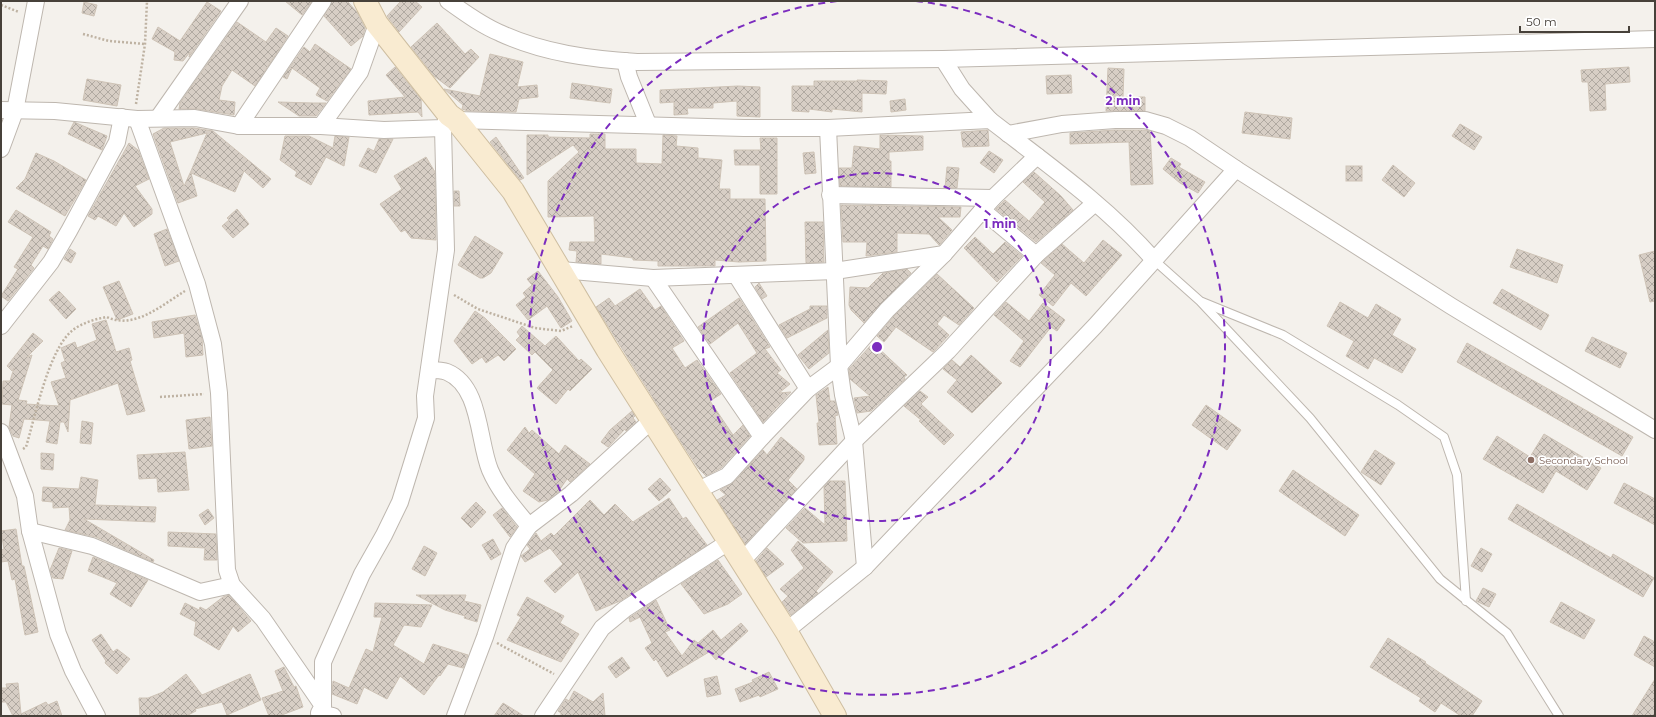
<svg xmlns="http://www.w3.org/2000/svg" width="1656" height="717" font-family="Montserrat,sans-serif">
  <defs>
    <pattern id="building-cross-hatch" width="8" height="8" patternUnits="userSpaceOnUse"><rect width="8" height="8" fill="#d7cec5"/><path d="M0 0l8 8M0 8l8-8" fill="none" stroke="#b0a9a1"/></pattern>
  </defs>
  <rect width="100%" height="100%" fill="#f4f1ec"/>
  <g fill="url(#building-cross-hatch)" stroke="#cec3b6" fill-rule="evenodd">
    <path d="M285,1H312L302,15Z"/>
    <path d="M332,1H347L357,12L365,28L363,36L351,46L324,16Z"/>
    <path d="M401,1H415L422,7L399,32L387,16Z"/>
    <path d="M84,2L97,5L94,16L82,13Z"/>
    <path d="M207,2L221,11L189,57L190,52L183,61L174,60L175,52L152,39L158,27L180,41Z"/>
    <path d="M237,22L266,42L276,28L288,36L255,86L232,70L222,86L219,100L235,102L234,115L197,109H179L180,103Z"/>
    <path d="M437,23L465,54L471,49L479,57L450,88L434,76L411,47Z"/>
    <path d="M315,44L351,69L327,101L316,95L320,88L292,68L287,79L283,77L304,47L310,52Z"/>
    <path d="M490,54L523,62L517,87L537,85L538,97L519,99L516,112L468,111L462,109L463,105L444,89L480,96Z"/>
    <path d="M395,67L421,99L422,117L418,112L369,115L368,101L405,97L386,75Z"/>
    <path d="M1629,67L1630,82L1605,84L1606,110L1590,111L1588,82H1582L1581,70Z"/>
    <path d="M1108,68L1124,69L1123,97H1145V111H1106Z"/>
    <path d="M1071,75L1072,93L1047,94L1046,76Z"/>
    <path d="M87,79L121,85L117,106L83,100Z"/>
    <path d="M857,80L887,81L886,94L862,93V112L832,109V112L809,109V112L792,111V86H814V81H857Z"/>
    <path d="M572,83L612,89L610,103L570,98Z"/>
    <path d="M738,86L760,87V117L737,116V101L713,103V108H687L688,114L674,115V102L660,103V90Z"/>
    <path d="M905,99L906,110L891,112L890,101Z"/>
    <path d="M278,102L313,103H326L316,116H299Z"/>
    <path d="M1245,112L1292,118L1290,139L1242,133Z"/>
    <path d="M74,122L107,136L102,150L68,134Z"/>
    <path d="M1460,124L1482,137L1474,150L1452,136Z"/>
    <path d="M164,128H194L213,131L271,179L263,188L244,171L235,192L191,173L197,196L178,203L153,134ZM207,133L191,171L184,186L170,142Z"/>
    <path d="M988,130L989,146L963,147L961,132Z"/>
    <path d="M1115,130H1144L1150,131L1153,184L1131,185L1129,142L1070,144V133Z"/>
    <path d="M590,134H605V149H636V163L662,164L663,135L677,136L676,146L698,148V158L722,160L719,189H730V199H765L766,261L739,262L715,260V266H658V261L633,260V258L601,254V264L576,262L577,251L569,250L570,242H595L594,216L548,217V181L579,152L573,145L527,175V135H548V137L590,138Z"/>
    <path d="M880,135L923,136V150L889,152V161H891V187L840,186L839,168H852L854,146L880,149Z"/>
    <path d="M285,136H309L333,148L335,136L349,137L344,166L326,157L311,185L295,176L297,172L280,160Z"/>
    <path d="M496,137L524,178L520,180L490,142Z"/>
    <path d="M760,138H777V194H760V165H735L734,150H761Z"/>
    <path d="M379,139H393L376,173L359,166L368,148L374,151Z"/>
    <path d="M129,143L138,150L149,179L135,186L152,209V214L134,227L124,213L116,226L98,216L95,220L88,216Z"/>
    <path d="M989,151L1003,160L994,173L980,163Z"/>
    <path d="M814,152L816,173L805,174L803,153Z"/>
    <path d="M36,153L54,161L86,180L65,216L16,188L25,179Z"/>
    <path d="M426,157L435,172L436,240L411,238L405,230L401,232L380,204L402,189L394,176Z"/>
    <path d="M1171,158L1181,164L1179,167L1205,182L1198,193L1180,183L1163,169Z"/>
    <path d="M1393,165L1415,183L1404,197L1382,180Z"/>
    <rect x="1346" y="166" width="16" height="15"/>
    <path d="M947,167L959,168L957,188H945Z"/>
    <path d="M1034,172L1061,196L1073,210L1036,242L996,209L1005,200L1029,221L1045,202L1023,182Z"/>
    <path d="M454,191H459L460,206H454Z"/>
    <path d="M841,205L961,207L960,217H938L952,230L939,245L929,234L897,233V252L866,256L867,242H843Z"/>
    <path d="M237,209L249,224L233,238L222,226L229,220L227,218Z"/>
    <path d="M16,210L51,232L49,236L53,239L48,249L43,246L31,265L34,268L8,301L1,296L18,269L14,267L33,237L8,222Z"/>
    <path d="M805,222H823L824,262L806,263Z"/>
    <path d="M167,229L179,261L165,266L154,234Z"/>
    <path d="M475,236L503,253L491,273L483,278H480L458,265Z"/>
    <path d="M975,237L993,254L1005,242L1022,256L997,282L964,248Z"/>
    <path d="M1103,240L1122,255L1086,296L1071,283L1053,306L1039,295L1055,275L1041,263L1062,244L1084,263Z"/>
    <path d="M70,249L76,253L71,263L64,259Z"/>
    <path d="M1517,249L1563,265L1557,283L1510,267Z"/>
    <path d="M1655,251V301L1650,302L1639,255Z"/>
    <path d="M907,269L911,273L864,323L851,310L849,305L850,287L868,288L883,273Z"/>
    <path d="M538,271L558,297L572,321L561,328L547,306L528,320L516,305L526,297L523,293L532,285L527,279Z"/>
    <path d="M937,274L974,308L959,325L944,315L937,324L949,335L933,352L896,327L884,342L877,336L894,316Z"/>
    <path d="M119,281L133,314L117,320L103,287Z"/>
    <path d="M759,283L767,296L762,299L755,287Z"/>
    <path d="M640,289L655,310L661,306L684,341L672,348L685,368L697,360L721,394L710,401L733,435L743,425L750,436L721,468L706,476L698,468L677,436L596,307L609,298L615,306Z"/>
    <path d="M1502,289L1549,315L1541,330L1493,303Z"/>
    <path d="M59,291L76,309L66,319L49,300Z"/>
    <path d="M739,298L770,347L765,349L781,370L777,373L790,384L779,393L791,392L763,422L730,373L757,353L738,323L710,344L698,327Z"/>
    <path d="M1006,302L1029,321L1043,303L1065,320L1057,331L1051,327L1020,367L1010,361L1024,341L994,315Z"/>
    <path d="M1340,302L1368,318L1376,304L1401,319L1392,335L1416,349L1402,373L1374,358L1368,369L1346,356L1354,341L1327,326Z"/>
    <path d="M810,306H827V318L787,338L779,325L810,309Z"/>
    <path d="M475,311L485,318L516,349L504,361L498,355L486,363L482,357L472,364L454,341Z"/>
    <path d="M195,315L202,338L203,355L186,357L184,333L154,338L152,322Z"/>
    <path d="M106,320L116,352L129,348L132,360L130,361L145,411L127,415L118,383L70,400L68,432L64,422H60L57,444L46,442L50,421L24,419L19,438L13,436L9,427L12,405L2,404L3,381H10L14,368L12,371L7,366L33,333L43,341L27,357L32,355L18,400L27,401L26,404L59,406L51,382L66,378L61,363L65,361L61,348L75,342L77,348L97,340L92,324Z"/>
    <path d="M522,326L545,346L556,336L579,361L581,359L592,369L570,391L568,389L556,404L537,388L553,370L535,352L532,355L516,340L520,336L517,332Z"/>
    <path d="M828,330L829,353L809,369L798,355Z"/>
    <path d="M1592,337L1627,353L1620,368L1585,351Z"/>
    <path d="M873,343L907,375L904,377L905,379L871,411L857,413L854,398L870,396L850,379L849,369Z"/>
    <path d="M1467,343L1633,437L1622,456L1457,362Z"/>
    <path d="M971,355L1002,383L972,413L947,392L957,380L943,369L952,360L960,367Z"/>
    <path d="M828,387L830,401H835L838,415L835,416L837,444L819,445L817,423H819L816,395Z"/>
    <path d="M920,391L928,397L921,404L954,435L944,445L919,421L921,420L904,406Z"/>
    <path d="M1206,405L1241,430L1227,450L1192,425Z"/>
    <path d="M632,411L635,416L633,418L636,422L626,431L625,429L608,447L601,442L610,430Z"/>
    <path d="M210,417L212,446L189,449L186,420Z"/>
    <path d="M82,421L93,423L91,444L80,443Z"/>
    <path d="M525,427L529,433L532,430L559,454L565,445L590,464L570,482L567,479L558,492L548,500L539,502L523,491L535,474L507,450Z"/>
    <path d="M1544,434L1601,468L1587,490L1556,471L1543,493L1483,459L1497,436L1530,457Z"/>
    <path d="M781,437L804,456V460L788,480L797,489L745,544L717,500L726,495L720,490L734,482L763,450L767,455Z"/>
    <path d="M1375,450L1395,463L1381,485L1361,472Z"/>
    <path d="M185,452L189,490L158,492L157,478L139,479L137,455Z"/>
    <path d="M41,453L54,454L53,470L41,469Z"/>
    <path d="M1293,470L1359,515L1345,536L1279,491Z"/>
    <path d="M81,477L98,480L95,505L156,507L155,522L84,519L154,560L153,562L96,537L65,530L70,520L69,507L53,508V502L42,501L43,487L79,489Z"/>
    <path d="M660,478L671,490L659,501L648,489Z"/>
    <path d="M829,481H845L847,541L803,543L786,528L805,508L825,525L824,487Z"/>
    <path d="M1624,483L1655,499V525L1614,503Z"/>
    <path d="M669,498L683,519L686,517L707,545L620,601L596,611L578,572L555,593L544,581L563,564L550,548L525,562L521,556L530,549L527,545L536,533L541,541L551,533L554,536L590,500L604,515L615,504L633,522Z"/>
    <path d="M476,502L486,512L471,528L461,518Z"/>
    <path d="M1517,504L1611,558L1613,554L1654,578L1643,597L1508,519Z"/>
    <path d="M502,508L517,527L510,537L493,515Z"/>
    <path d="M208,509L214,518L205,525L199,515Z"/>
    <path d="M16,529L22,566H24L38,632L25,635L15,579L12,580L8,561L1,562V550L4,549L1,531Z"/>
    <path d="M168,532L216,534L217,560H204L205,548L168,546Z"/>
    <path d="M493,539L501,554L491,560L482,545Z"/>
    <path d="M798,541L833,572L816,591L818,593L791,615L782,602L788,596L780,589L804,568L791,550Z"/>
    <path d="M424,546L437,553L425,576L412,569Z"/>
    <path d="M59,548L72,551L63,579L53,578L50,570Z"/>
    <path d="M767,548L784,564L766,577L756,561Z"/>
    <path d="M1481,548L1492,554L1482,572L1471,566Z"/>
    <path d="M93,557L148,580L131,607L110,594L117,583L88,571Z"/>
    <path d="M718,560L742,594L728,604L704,614L681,584Z"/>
    <path d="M1483,588L1496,594L1489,607L1476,601Z"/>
    <path d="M229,595L251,621L238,632L233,626L219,650L194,635L196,622L180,614L185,603L199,610L200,607L206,610L223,597Z"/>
    <path d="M416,595H466L464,601L481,605L477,622L464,618L465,616L445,610Z"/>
    <path d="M527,597L564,616L560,623L579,634L561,662L507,640L521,617L517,615Z"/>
    <path d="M656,600L670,630L665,632L682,656L694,640L698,643L713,630L721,640L741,623L748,631L716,660L709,652L667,677L656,659L654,661L645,648L652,643L640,617L630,622L629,618Z"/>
    <path d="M1561,602L1595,620L1584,639L1550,622Z"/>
    <path d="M375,603L432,605L421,627L404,625L393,645L424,664L433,644L468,655L463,668L448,664L440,676L439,675L424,695L400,676L387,699L364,687L357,704L332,694L333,681L349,688L366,649L373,652L382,617H374Z"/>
    <path d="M101,634L113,652L117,649L130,659L117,674L105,663L106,661L92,640Z"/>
    <path d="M1644,636L1655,642V667L1634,655Z"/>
    <path d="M1388,638L1426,662L1425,663L1482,701L1472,716H1461L1441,703L1435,712L1419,701L1421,698L1370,667Z"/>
    <path d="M622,657L630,668L616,678L608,667Z"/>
    <path d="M284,667L294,687L296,686L303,707L279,716H269L262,698L283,691L275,671Z"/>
    <path d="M769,672L778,689L760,697L759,695L740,702L735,689L753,682L752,680Z"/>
    <path d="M186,674L202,695L250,674L261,700L227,715L222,702L195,709L196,711L186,716H140L139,698H148L163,692Z"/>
    <path d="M717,676L721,694L707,697L704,679Z"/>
    <path d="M1655,679V716H1632Z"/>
    <path d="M18,683L21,714L46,702L48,705L57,701L62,716H13L6,702H1V688H7L6,684Z"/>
    <path d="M574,691L593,702L603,693L605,716H561V713L558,711L566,699L569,701Z"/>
    <path d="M503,703L524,716H494Z"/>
  </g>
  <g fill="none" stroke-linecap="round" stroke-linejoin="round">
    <defs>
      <g id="lane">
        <path d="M1154,260L1200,301L1310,418L1440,579L1507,633L1559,716"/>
        <path d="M1202,302L1283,335L1398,405L1444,437L1457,475L1466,601"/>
      </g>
      <g id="street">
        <path d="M448,1C465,13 481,25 500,33C543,53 590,59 637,62L943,59L1655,39"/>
        <path d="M943,59L962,89L990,120"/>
        <path d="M625,61L629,77L648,124"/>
        <path d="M1,110L55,111L137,119L195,118L239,126H321L384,130L443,128L447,119"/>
        <path d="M158,118L240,1"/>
        <path d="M137,119L197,284L213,344L219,393L227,570L232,585L263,619L323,706L319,713L333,716"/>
        <path d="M456,120L744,128H828L990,120C1047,164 1107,206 1154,260"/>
        <path d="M239,126L323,1"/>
        <path d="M321,126L360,72L377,24"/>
        <path d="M828,128L839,366L843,395L854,441L865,567"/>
        <path d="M1008,134L1062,124L1115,120H1145L1166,126L1190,138L1236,169L1451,306L1655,430"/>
        <path d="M1,149L15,111L36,1"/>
        <path d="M830,195L993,198"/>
        <path d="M982,210L1036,255"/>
        <path d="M561,270L653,278L835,271L944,254"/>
        <path d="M736,275L808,389"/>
        <path d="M653,278L762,437"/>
        <path d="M1,326L51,262L69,231L117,142L122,117"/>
        <path d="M429,370C435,370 442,370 447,372C481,386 478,441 490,470C499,491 515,509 529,526"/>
        <path d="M1,432L25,496L30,531L58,634L73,671L97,716"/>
        <path d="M696,491L727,476L762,437L808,389L839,366L887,310L944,254L993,198L1037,156"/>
        <path d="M30,531L92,546L200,592L232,585"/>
        <path d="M742,561L854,441L948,351L1036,255L1095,203"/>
        <path d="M786,631L865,567L1095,326L1236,169"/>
        <path d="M323,706V662L362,574L384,535L400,502L426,418L425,396L446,250L443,128"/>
        <path d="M455,716L485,637L514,548L529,526L571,494L652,420"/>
        <path d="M543,716L602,628L625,609L730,541"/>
      </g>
      <path id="secondary" d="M365,1L377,24L449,115L456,120L513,191L607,349L786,631L835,716"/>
    </defs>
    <use href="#lane" stroke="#beb7af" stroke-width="10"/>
    <use href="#street" stroke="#beb7af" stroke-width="18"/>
    <use href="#secondary" stroke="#cebea1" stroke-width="24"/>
    <g stroke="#beb2a2" stroke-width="2.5" stroke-dasharray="2 2" stroke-linecap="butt">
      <path d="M1,5L19,12"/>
      <path d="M83,34L109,41L145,44"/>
      <path d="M136,104L145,44L147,1"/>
      <path d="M454,295L478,309L535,328L561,331L573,326"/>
      <path d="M160,397L204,394"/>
      <path d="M23,449L26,447C35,417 49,348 73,330C82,323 95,319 107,317C134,330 162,305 185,291"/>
      <path d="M497,643L554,674"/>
    </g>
    <use href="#lane" stroke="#fff" stroke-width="8"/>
    <use href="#street" stroke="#fff" stroke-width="16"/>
    <use href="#secondary" stroke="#f9ebd1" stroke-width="22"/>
  </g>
  <g fill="none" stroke="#7b2cbf" stroke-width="2" stroke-dasharray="7 5">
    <circle cx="877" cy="347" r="174"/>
    <path d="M916 1A348 348 0 1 1 838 1"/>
  </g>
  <circle fill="#8d6e63" stroke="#fff" stroke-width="1.5" cx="1531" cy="460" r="4"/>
  <g text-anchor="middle" stroke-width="3.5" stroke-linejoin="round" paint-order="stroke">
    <g font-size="10" fill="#785e54" stroke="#fff" text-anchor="start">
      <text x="1539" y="464">Secondary School</text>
    </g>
  </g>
  <circle cx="877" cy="347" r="6" fill="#7b2cbf" stroke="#fff" stroke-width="2"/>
  <g font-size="12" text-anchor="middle" font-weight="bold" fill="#7b2cbf" stroke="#fff" stroke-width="3.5" stroke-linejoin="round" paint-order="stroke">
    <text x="1123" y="105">2 min</text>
    <text x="1000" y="228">1 min</text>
  </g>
  <rect width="1656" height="717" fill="none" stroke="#47413a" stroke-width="4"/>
  <path d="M1520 26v6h109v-6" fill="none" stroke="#47413a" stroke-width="2"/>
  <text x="1526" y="26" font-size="12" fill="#47413a" stroke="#ffffff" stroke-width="3" paint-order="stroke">50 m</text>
</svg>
